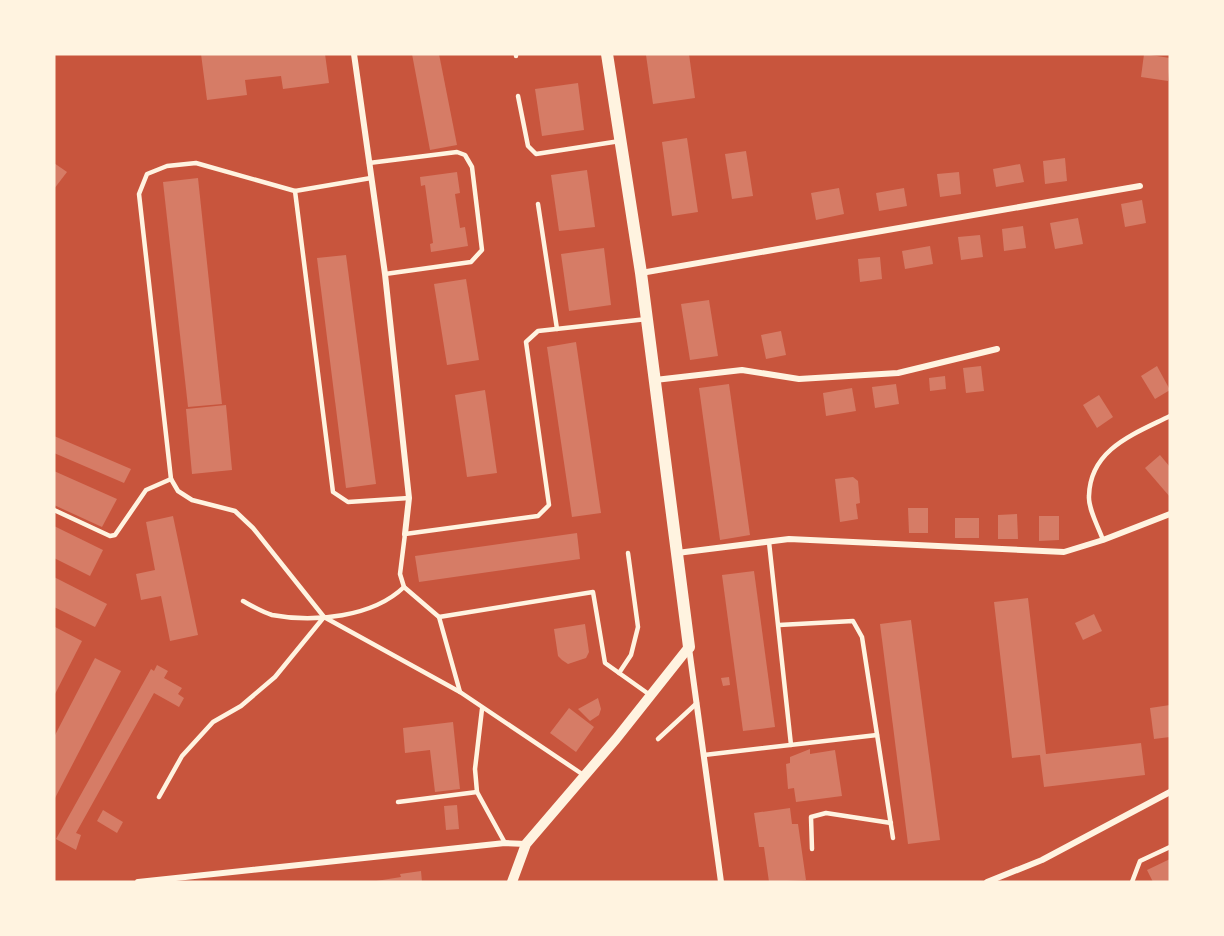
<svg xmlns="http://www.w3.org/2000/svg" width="1224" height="936" font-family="Inter,sans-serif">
  <rect width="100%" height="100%" fill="#c8553d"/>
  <g fill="#d67c66">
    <path d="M201,54H325L329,83L283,89L281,76L245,80L247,95L207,100Z"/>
    <path d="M412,54H439L457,145L430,150Z"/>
    <path d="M689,54L695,98L653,104L646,55Z"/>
    <path d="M1144,54L1170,58L1168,81L1141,77Z"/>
    <path d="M578,83L584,130L542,136L535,89Z"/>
    <path d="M687,138L698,212L672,216L662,142Z"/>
    <path d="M746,151L753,196L732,199L725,154Z"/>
    <path d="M1065,158L1067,181L1045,184L1043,161Z"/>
    <path d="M54,163L67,172L54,189Z"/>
    <path d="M1020,164L1024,182L996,187L993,169Z"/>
    <path d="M587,170L595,227L559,231L551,175Z"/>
    <path d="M457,172L460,193L455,194L460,228L465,227L468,246L431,252L430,244L433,243L425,185L421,186L420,177Z"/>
    <path d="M959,172L961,194L940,197L937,174Z"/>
    <path d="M198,178L222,404L188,407L163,182Z"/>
    <path d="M839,188L844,214L816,220L811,193Z"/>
    <path d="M904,188L907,206L879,211L876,193Z"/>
    <path d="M1142,200L1146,223L1125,227L1121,204Z"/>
    <path d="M1078,218L1083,244L1055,249L1050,223Z"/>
    <path d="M1023,226L1026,248L1004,251L1002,229Z"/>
    <path d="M980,235L983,257L961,260L958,237Z"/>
    <path d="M930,246L933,264L905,269L902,251Z"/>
    <path d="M604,248L611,305L569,311L561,254Z"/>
    <path d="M346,255L376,484L346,488L317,258Z"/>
    <path d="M880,257L882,279L860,282L858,259Z"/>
    <path d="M466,279L479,360L447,365L434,284Z"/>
    <path d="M709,300L718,356L690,360L681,304Z"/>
    <path d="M781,331L786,355L766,359L761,335Z"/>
    <path d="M576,342L601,513L572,517L547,347Z"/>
    <path d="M981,366L984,391L966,393L963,368Z"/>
    <path d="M1157,366L1170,390L1155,399L1141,376Z"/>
    <path d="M945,376L946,389L930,391L929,378Z"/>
    <path d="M729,384L750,535L720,540L699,388Z"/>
    <path d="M896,384L899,404L875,408L872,387Z"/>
    <path d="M852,388L856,411L826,416L823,393Z"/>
    <path d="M485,390L497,473L467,477L455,395Z"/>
    <path d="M1099,395L1113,417L1097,428L1083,405Z"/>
    <path d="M226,405L232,470L192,474L186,409Z"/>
    <path d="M54,436L131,469L124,483L54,453Z"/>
    <path d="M1160,455L1170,467V497L1145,468Z"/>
    <path d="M54,471L117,499L102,527L54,505Z"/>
    <path d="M853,477L858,481L860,503L856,504L858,519L840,522L835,479Z"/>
    <path d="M908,508H928V533H909Z"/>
    <path d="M1017,514L1018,539H998V515Z"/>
    <path d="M173,516L198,635L170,641L161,596L141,600L136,574L155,570L146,522Z"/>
    <path d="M1039,516H1059V540L1039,541Z"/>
    <rect x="955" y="518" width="24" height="20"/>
    <path d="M54,526L103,550L90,576L54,558Z"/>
    <path d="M577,533L580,559L419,582L415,556Z"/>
    <path d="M754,571L775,727L743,731L722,575Z"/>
    <path d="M54,577L107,604L95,627L54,607Z"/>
    <path d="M1028,598L1046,754L1141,743L1145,775L1044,787L1040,755L1012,758L994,602Z"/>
    <path d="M1094,614L1102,631L1083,640L1075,623Z"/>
    <path d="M911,620L940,840L908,844L880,624Z"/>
    <path d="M585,624L589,652L586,658L568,664L562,660L558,656L554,629Z"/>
    <path d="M55,627L82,641L54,696V630Z"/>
    <path d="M95,658L121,671L54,800V737Z"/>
    <path d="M157,665L168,671L164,678L182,688L178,694L184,698L179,707L154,693L76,833L81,835L76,850L56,839L151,669L154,671Z"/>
    <path d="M729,677L730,685L723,686L721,678Z"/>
    <path d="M598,698L601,709L599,715L590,721L578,709Z"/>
    <path d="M1170,705V737L1154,739L1150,708Z"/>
    <path d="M569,708L594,727L576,752L550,733Z"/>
    <path d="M453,722L460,789L435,792L430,750L405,753L403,728Z"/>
    <path d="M810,749V754L835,750L842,796L796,802L794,788L788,789L786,764L790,763V757Z"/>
    <path d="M457,805L459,829L446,830L444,806Z"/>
    <path d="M790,808L792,824H798L806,880L769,882L764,847H759L754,813Z"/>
    <path d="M103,810L123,822L117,833L97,821Z"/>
    <path d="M1170,859V882H1153L1147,870Z"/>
    <path d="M421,871L422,882H370L401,877L400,874Z"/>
  </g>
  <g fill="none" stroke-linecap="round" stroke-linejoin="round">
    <g stroke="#fff3e0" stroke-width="4.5">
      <path d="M516,54V56"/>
      <path d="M518,96L528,146L536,154L620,141"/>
      <path d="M369,163L457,152L465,155L472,167L482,250L471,262L385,274"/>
      <path d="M371,178L295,191L333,492L348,502L409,498"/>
      <path d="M295,191L196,163L167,166L147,174L139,194L171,479L178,491L192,500L235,511L253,528L324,617L460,692"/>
      <path d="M538,204L557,329"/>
      <path d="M54,510L110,536L115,535L146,490L171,479"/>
      <path d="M1103,540C1099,528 1088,509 1089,496C1090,449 1134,434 1170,416"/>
      <path d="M769,542L791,745"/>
      <path d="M243,601C252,606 262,612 272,615C314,623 373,617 404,587"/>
      <path d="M439,617L593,592L605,663L650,695"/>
      <path d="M779,625L853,621L862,637L893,838"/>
      <path d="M619,673L631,655L638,627L628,553"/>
      <path d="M482,709L475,769L477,792L505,843"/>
      <path d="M658,739L697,703"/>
      <path d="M704,755L877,735"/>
      <path d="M585,776L460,692L439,617L404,587L400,574L405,534L538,516L549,505L526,342L538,331L647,319"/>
      <path d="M159,797L182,756L213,722L241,706L275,677L324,617"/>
      <path d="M398,802L477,792"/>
      <path d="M812,849L811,817L826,813L891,823"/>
      <path d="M1132,882L1140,861L1170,847"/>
    </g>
    <g stroke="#fff3e0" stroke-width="6">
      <path d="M354,54L385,274L409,498L405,534"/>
      <path d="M641,273L1140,186"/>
      <path d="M655,380L742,370L799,379L898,373L997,349"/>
      <path d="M677,553L789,539L1064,552L1103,540L1170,514"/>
      <path d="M689,648L721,882"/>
      <path d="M138,882L505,843L526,844"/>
      <path d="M987,882L1042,860L1170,792"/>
    </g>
    <path stroke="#fff3e0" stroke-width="10" d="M512,882L526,844L616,739L689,647"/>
    <path stroke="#fff3e0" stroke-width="12" d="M607,54L641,273L689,647"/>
  </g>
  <rect width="1224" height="936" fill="none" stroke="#fff3e0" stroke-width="111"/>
</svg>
